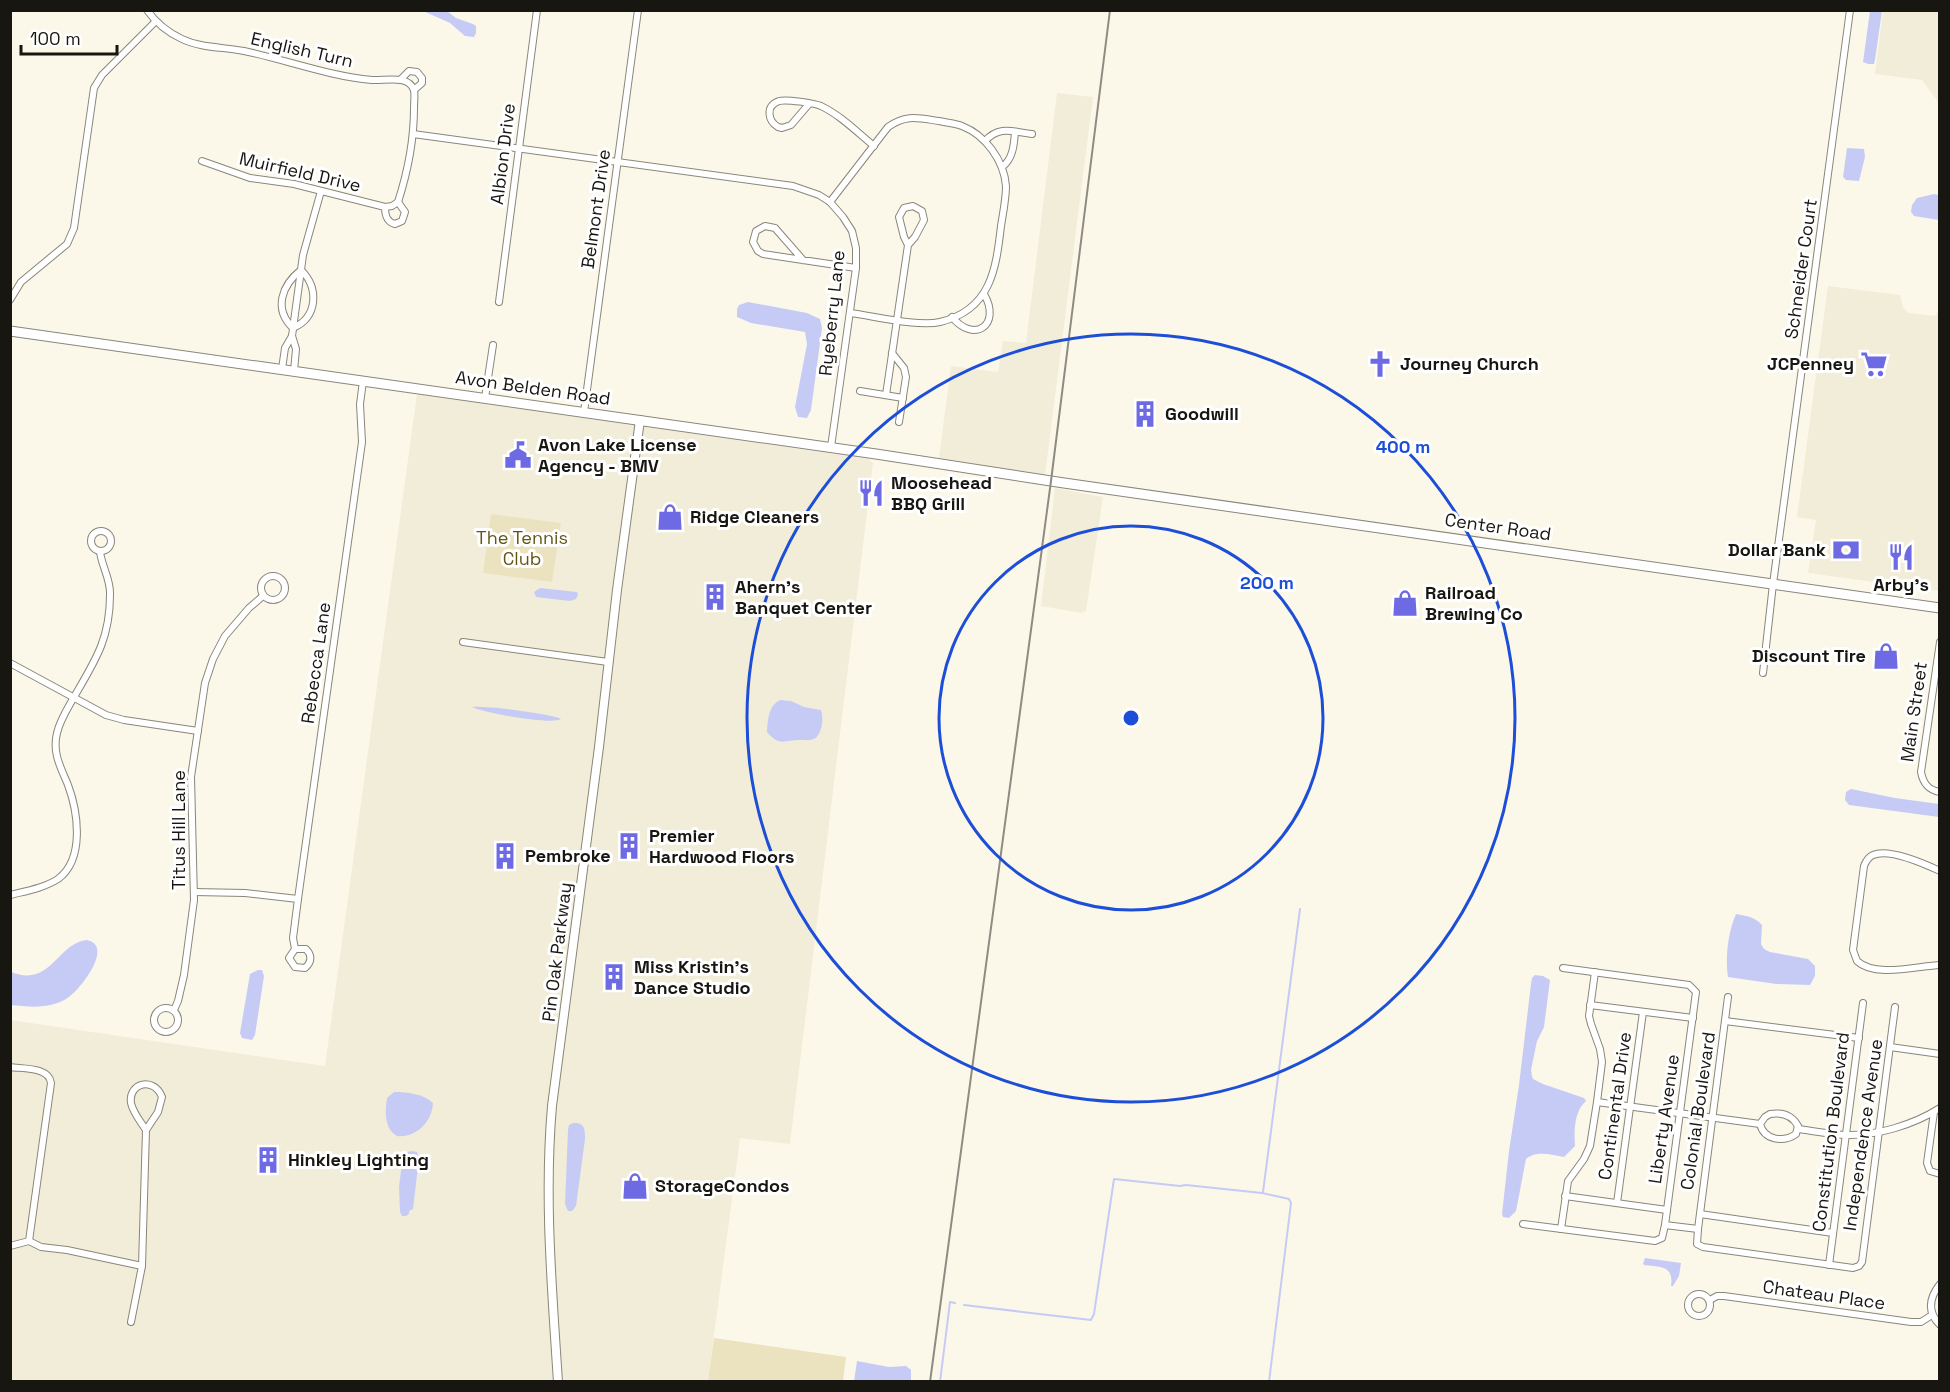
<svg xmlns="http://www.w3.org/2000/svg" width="1950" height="1392" font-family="'Space Grotesk',sans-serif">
  <rect width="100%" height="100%" fill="#fbf8ea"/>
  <g fill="#f2edd8">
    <path d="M1883,11H1939V103L1922,80L1875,74Z"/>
    <path d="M1057,93L1093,97L1045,475L939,458L951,366L998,372L1003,341L1026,343Z"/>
    <path d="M1828,286L1900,295L1903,307L1908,313L1935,316L1939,310V591L1808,573L1816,520L1797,517Z"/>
    <path d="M417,394L869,459L873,463L790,1144L740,1138L708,1381H11L10,1020L325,1066Z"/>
    <path d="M1055,488L1103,497L1086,611L1081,613L1041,606Z"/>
  </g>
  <g fill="#ebe3c0">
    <path d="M491,514L561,523L552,582L483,573Z"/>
    <path d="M714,1338L846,1357L843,1381H708Z"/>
  </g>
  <g fill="#c6cbf6">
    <path d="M423,11H447L456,18L473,24L476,26V33L474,37L465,36L450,23Z"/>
    <path d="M1870,11H1882L1875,60L1874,64H1868L1863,62Z"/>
    <path d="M1847,148L1864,149L1865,157L1859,181L1846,180L1843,177Z"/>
    <path d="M1934,194L1939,195V220L1914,216L1911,212L1912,205L1917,198Z"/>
    <path d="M748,302L807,313L820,319L822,328L811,410L807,418L798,417L795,407L807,344L805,332L751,323L737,317V309L739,305Z"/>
    <path d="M540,588L577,592L578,595L576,599L570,601L536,597L534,592Z"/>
    <path d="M780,700L791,701L804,707L821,710C824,719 822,731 816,738C810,741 807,740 801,740C784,740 780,747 767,732C768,720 768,706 780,700Z"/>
    <path d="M472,707C483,705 554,714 561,719C552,725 484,713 472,707Z"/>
    <path d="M1851,789L1895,798L1939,804V817L1849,805L1845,800L1846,792Z"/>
    <path d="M1736,914C1747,916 1755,917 1762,925L1761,944L1764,949L1770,952L1808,959L1815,966V976L1810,985L1776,984L1728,977C1725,958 1728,932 1736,914Z"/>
    <path d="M87,940C115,946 79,992 66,999C49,1009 29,1007 11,1005V972C51,988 57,943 87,940Z"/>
    <path d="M258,970H262L264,976L255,1035L252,1040L242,1038L240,1033L250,974Z"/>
    <path d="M1535,975L1543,976L1550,980L1544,1027L1537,1041L1531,1070L1532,1076L1533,1079L1543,1084L1584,1098L1586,1101C1574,1111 1574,1131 1575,1146L1564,1157C1552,1155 1537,1150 1526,1159L1516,1211L1509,1218L1503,1217L1502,1214L1509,1151L1519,1085L1531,984L1532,978Z"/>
    <path d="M394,1092C407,1092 424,1094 433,1103C432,1122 416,1138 397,1136C384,1129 385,1111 387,1098Z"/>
    <path d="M573,1123C585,1122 585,1130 585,1139L576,1206L572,1211H568L565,1204L568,1130L569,1125Z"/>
    <path d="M411,1151L417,1152L419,1158L413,1209L409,1211V1214L406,1216H402L400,1212L399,1187L403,1155L404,1153Z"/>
    <path d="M1645,1258L1681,1263L1679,1276L1673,1286H1671C1674,1265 1660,1267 1644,1265L1643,1264Z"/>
    <path d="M857,1361L889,1367L906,1366L911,1370V1381H854Z"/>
  </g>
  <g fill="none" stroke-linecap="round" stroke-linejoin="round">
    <g stroke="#c6cbf6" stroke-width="2">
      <path d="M1262,1193L1289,1199L1291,1203L1269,1382"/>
      <path d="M964,1305L1091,1320L1094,1314L1114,1179L1180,1186L1186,1185L1262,1193L1263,1192L1300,909"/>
      <path d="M940,1382L950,1302L955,1303"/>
    </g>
    <defs>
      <g id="minor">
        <path d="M147,10C156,23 167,32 182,39C201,48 223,47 244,51C287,60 328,76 372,80C385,81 408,74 414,90C415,95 414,103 414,108C414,141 408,171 398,202L392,206L385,207L294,184L250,178L202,161"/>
        <path d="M400,80L409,71L417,72L422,78V83L414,90"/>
        <path d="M809,104L791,125L782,128L778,127C768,121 765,106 779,101C786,99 814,103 821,106C840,115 857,132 874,146"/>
        <path d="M413,134L793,186L819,195L830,202L843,217L852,231L856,248V268L831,447"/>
        <path d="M985,141C1000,125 1013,132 1032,134"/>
        <path d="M1002,167C1013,159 1014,145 1015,132"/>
        <path d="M830,202L888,127C906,114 918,118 939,121C947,123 955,123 962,126C985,135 1004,160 1006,186C1006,199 1003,213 1001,226C996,269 991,310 940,322C918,327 874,316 850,313"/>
        <path d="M385,207C385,216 387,222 395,224L402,221L405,212L398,202"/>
        <path d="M803,260L775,228L765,226L756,231L753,242L758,251L763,254L856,268"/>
        <path d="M301,270C319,288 318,317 293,328C273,309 282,285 301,270Z"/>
        <path d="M10,300L21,282L67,244L74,228L94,88L102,75L155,22"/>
        <path d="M499,302L537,10"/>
        <path d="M952,317C974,344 1002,325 984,294"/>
        <path d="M292,336L296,349L294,371"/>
        <path d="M892,353L904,368L906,377L899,422"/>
        <path d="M282,369L285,348L292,336L303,255L321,191"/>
        <path d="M860,391L903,398"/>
        <path d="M886,395L908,245L904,237L899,217L904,208L913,206L922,211L924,220L915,237L908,245"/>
        <path d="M485,398L493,345"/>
        <path d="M584,412L638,10"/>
        <circle cx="101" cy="541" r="10"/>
        <circle cx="273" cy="588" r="12"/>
        <path d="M463,642L608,662"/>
        <path d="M1940,642L1921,772C1923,783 1928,790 1940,792"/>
        <path d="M10,663L106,715L124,720L198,731"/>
        <path d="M1763,673L1773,584L1850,10"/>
        <path d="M1940,871C1925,864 1889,848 1873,855C1868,857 1866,861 1864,866L1853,950L1857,961C1875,978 1917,966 1940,965"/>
        <path d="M194,892L245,893L298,899"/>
        <path d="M10,895C26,891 44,888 58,879C85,859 78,812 68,785C61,768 52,753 57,733C60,720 68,708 74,697C95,661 110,639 110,595C111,580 102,567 100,552"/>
        <path d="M295,949H306C312,955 312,962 305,968L295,967L289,958L295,949L293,938L298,899L362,442L360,404L363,381"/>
        <path d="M1728,997L1698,1229L1697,1244L1703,1247L1853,1268L1859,1266L1862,1262L1895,1007"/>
        <path d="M1590,1005L1693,1018"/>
        <circle cx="166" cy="1020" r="12"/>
        <path d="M174,1010L178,1001L184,975L194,900L191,777L205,683L213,659L225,636L249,608L263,596"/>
        <path d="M1725,1021L1859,1038"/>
        <path d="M1890,1047L1940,1054"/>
        <path d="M10,1067C24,1069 49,1067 51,1083L29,1241"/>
        <path d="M1597,1102L1760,1124"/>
        <path d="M1934,1112L1927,1163L1930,1171L1940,1174"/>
        <path d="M1770,1114C1782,1112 1792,1115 1798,1126L1796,1134C1783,1143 1764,1140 1760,1124L1765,1117Z"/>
        <path d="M1798,1129C1813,1131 1829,1134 1845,1135C1877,1136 1913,1125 1940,1108"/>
        <path d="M1565,1196L1667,1210"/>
        <path d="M1617,1203L1643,1012"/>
        <path d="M1700,1214L1833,1233"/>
        <path d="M1523,1224L1655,1241L1662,1238L1665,1225L1696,992L1689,985L1563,968"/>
        <path d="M1665,1225L1698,1229"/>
        <path d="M1561,1229L1568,1181L1584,1159L1590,1146L1597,1102L1602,1062L1600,1049L1591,1024L1589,1016L1595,972"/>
        <path d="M29,1241L41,1247L67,1250L142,1266"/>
        <path d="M10,1246L29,1241"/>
        <path d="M1829,1265L1863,1003"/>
        <path d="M1940,1284C1929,1298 1927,1312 1940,1325"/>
        <circle cx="1699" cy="1305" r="11"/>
        <path d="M1710,1300L1717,1296H1724L1911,1322H1921L1932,1315"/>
        <path d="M131,1322L142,1266L146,1130C141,1122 133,1113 131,1103C128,1083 154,1076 162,1097L158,1112L146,1130"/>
      </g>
      <path id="tertiary" d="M558,1382C552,1289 544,1198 552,1106L599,747L617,590L640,420"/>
      <path id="primary" d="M10,331L876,454L1064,483L1940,608"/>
    </defs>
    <use href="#minor" stroke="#89867a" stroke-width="8"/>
    <use href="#tertiary" stroke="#89867a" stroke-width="10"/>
    <use href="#primary" stroke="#89867a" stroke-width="11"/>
    <use href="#minor" stroke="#fff" stroke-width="6"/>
    <use href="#tertiary" stroke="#fff" stroke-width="8"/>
    <use href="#primary" stroke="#fff" stroke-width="9"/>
    <path stroke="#8e8c82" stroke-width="2" d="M930,1382L1051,481L1110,10"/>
  </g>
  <g fill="none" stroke="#1d4ed8" stroke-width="3">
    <circle cx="1131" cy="718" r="192"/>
    <circle cx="1131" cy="718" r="384"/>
  </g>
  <defs>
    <symbol id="church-bare" viewBox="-9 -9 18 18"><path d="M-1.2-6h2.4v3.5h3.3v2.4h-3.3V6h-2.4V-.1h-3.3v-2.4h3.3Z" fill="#6d6ae4" stroke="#fff" stroke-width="2.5" paint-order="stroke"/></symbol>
    <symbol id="supermarket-bare" viewBox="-9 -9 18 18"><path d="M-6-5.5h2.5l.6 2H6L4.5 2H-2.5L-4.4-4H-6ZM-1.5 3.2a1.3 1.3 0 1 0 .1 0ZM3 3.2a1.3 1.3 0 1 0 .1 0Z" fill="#6d6ae4" stroke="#fff" stroke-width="2.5" paint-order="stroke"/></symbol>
    <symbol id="building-bare" viewBox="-9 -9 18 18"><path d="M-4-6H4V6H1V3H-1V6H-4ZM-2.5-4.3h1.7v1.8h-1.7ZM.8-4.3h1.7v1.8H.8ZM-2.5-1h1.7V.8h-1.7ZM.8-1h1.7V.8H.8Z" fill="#6d6ae4" stroke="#fff" stroke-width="2.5" paint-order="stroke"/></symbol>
    <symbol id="civic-bare" viewBox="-9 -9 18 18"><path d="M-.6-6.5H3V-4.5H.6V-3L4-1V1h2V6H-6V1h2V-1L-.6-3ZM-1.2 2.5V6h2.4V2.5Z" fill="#6d6ae4" stroke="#fff" stroke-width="2.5" paint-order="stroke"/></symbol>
    <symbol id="restaurant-bare" viewBox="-9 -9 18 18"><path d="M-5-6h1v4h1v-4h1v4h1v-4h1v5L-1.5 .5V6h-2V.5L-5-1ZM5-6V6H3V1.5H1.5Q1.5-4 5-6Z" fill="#6d6ae4" stroke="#fff" stroke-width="2.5" paint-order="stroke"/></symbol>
    <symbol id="shop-bare" viewBox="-9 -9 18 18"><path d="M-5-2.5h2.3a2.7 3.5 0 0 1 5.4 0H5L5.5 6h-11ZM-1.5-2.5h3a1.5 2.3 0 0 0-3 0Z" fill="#6d6ae4" stroke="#fff" stroke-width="2.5" paint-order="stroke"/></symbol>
    <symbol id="bank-bare" viewBox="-9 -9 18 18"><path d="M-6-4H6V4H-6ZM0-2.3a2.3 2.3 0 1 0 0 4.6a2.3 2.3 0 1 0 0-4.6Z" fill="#6d6ae4" stroke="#fff" stroke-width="2.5" paint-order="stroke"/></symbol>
  </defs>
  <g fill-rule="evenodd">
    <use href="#church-bare" x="1361" y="345" width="38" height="38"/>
    <use href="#supermarket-bare" x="1855" y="345" width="38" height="38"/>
    <use href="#building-bare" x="1126" y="395" width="38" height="38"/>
    <use href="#civic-bare" x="499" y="436" width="38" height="38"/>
    <use href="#restaurant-bare" x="852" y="474" width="38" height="38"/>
    <use href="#shop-bare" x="651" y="498" width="38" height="38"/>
    <use href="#bank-bare" x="1827" y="531" width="38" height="38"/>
    <use href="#restaurant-bare" x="1882" y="538" width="38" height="38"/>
    <use href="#building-bare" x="696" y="578" width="38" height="38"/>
    <use href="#shop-bare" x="1386" y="584" width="38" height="38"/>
    <use href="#shop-bare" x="1867" y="637" width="38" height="38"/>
    <use href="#building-bare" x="610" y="827" width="38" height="38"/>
    <use href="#building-bare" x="486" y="837" width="38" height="38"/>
    <use href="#building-bare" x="595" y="958" width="38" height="38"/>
    <use href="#building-bare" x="249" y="1141" width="38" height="38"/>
    <use href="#shop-bare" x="616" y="1167" width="38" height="38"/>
  </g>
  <g text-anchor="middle" stroke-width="6" stroke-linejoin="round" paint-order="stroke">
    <g font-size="18" fill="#171611" stroke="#fff">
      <text transform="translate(302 50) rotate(13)" y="6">English Turn</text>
      <text transform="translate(503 154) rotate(-83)" y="6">Albion Drive</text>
      <text transform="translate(300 172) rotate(13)" y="6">Muirfield Drive</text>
      <text transform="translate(596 209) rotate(-82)" y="6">Belmont Drive</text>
      <text transform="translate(1801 269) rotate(-82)" y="6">Schneider Court</text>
      <text transform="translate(832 313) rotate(-84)" y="6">Ryeberry Lane</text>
      <text transform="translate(533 388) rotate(8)" y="6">Avon Belden Road</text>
      <text transform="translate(1498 527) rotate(8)" y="6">Center Road</text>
      <text transform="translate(316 663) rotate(-82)" y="6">Rebecca Lane</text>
      <text transform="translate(1914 712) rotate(-82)" y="6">Main Street</text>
      <text transform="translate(179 830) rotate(-90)" y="6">Titus Hill Lane</text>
      <text transform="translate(557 952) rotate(-83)" y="6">Pin Oak Parkway</text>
      <text transform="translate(1615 1106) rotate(-82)" y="6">Continental Drive</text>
      <text transform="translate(1698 1111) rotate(-82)" y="6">Colonial Boulevard</text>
      <text transform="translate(1664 1119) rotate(-82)" y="6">Liberty Avenue</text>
      <text transform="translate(1831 1132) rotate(-83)" y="6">Constitution Boulevard</text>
      <text transform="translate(1863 1135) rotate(-82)" y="6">Independence Avenue</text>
      <text transform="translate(1824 1295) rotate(8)" y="6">Chateau Place</text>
    </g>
    <g font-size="18" font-weight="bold" fill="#171611" stroke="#fff" text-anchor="start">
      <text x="1400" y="370">Journey Church</text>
      <text x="1854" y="370" text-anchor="end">JCPenney</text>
      <text x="1165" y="420">Goodwill</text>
      <text x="538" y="451">Avon Lake License<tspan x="538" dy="21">Agency - BMV</tspan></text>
      <text x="891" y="489">Moosehead<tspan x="891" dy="21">BBQ Grill</tspan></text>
      <text x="690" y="523">Ridge Cleaners</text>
      <text x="1826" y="556" text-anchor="end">Dollar Bank</text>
      <text x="1901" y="591" text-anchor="middle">Arby's</text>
      <text x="735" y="593">Ahern's<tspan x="735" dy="21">Banquet Center</tspan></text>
      <text x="1425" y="599">Railroad<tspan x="1425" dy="21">Brewing Co</tspan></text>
      <text x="1866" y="662" text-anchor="end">Discount Tire</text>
      <text x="649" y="842">Premier<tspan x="649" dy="21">Hardwood Floors</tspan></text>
      <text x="525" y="862">Pembroke</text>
      <text x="634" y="973">Miss Kristin's<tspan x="634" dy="21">Dance Studio</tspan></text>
      <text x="288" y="1166">Hinkley Lighting</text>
      <text x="655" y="1192">StorageCondos</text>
    </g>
    <g font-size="18" fill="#635614" stroke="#fff">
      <text x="522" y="544">The Tennis<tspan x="522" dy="21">Club</tspan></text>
    </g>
  </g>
  <circle cx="1131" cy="718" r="9" fill="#1d4ed8" stroke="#fff" stroke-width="3"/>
  <g font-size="18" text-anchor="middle" font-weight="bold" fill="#1d4ed8" stroke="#fff" stroke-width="6" stroke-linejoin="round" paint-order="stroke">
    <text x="1403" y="453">400 m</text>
    <text x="1267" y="589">200 m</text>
  </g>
  <rect width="1950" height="1392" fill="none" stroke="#171611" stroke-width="24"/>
  <path d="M21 45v9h96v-9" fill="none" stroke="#171611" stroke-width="3"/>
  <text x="30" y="45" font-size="18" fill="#171611" stroke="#ffffff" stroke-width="4.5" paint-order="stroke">100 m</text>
</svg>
